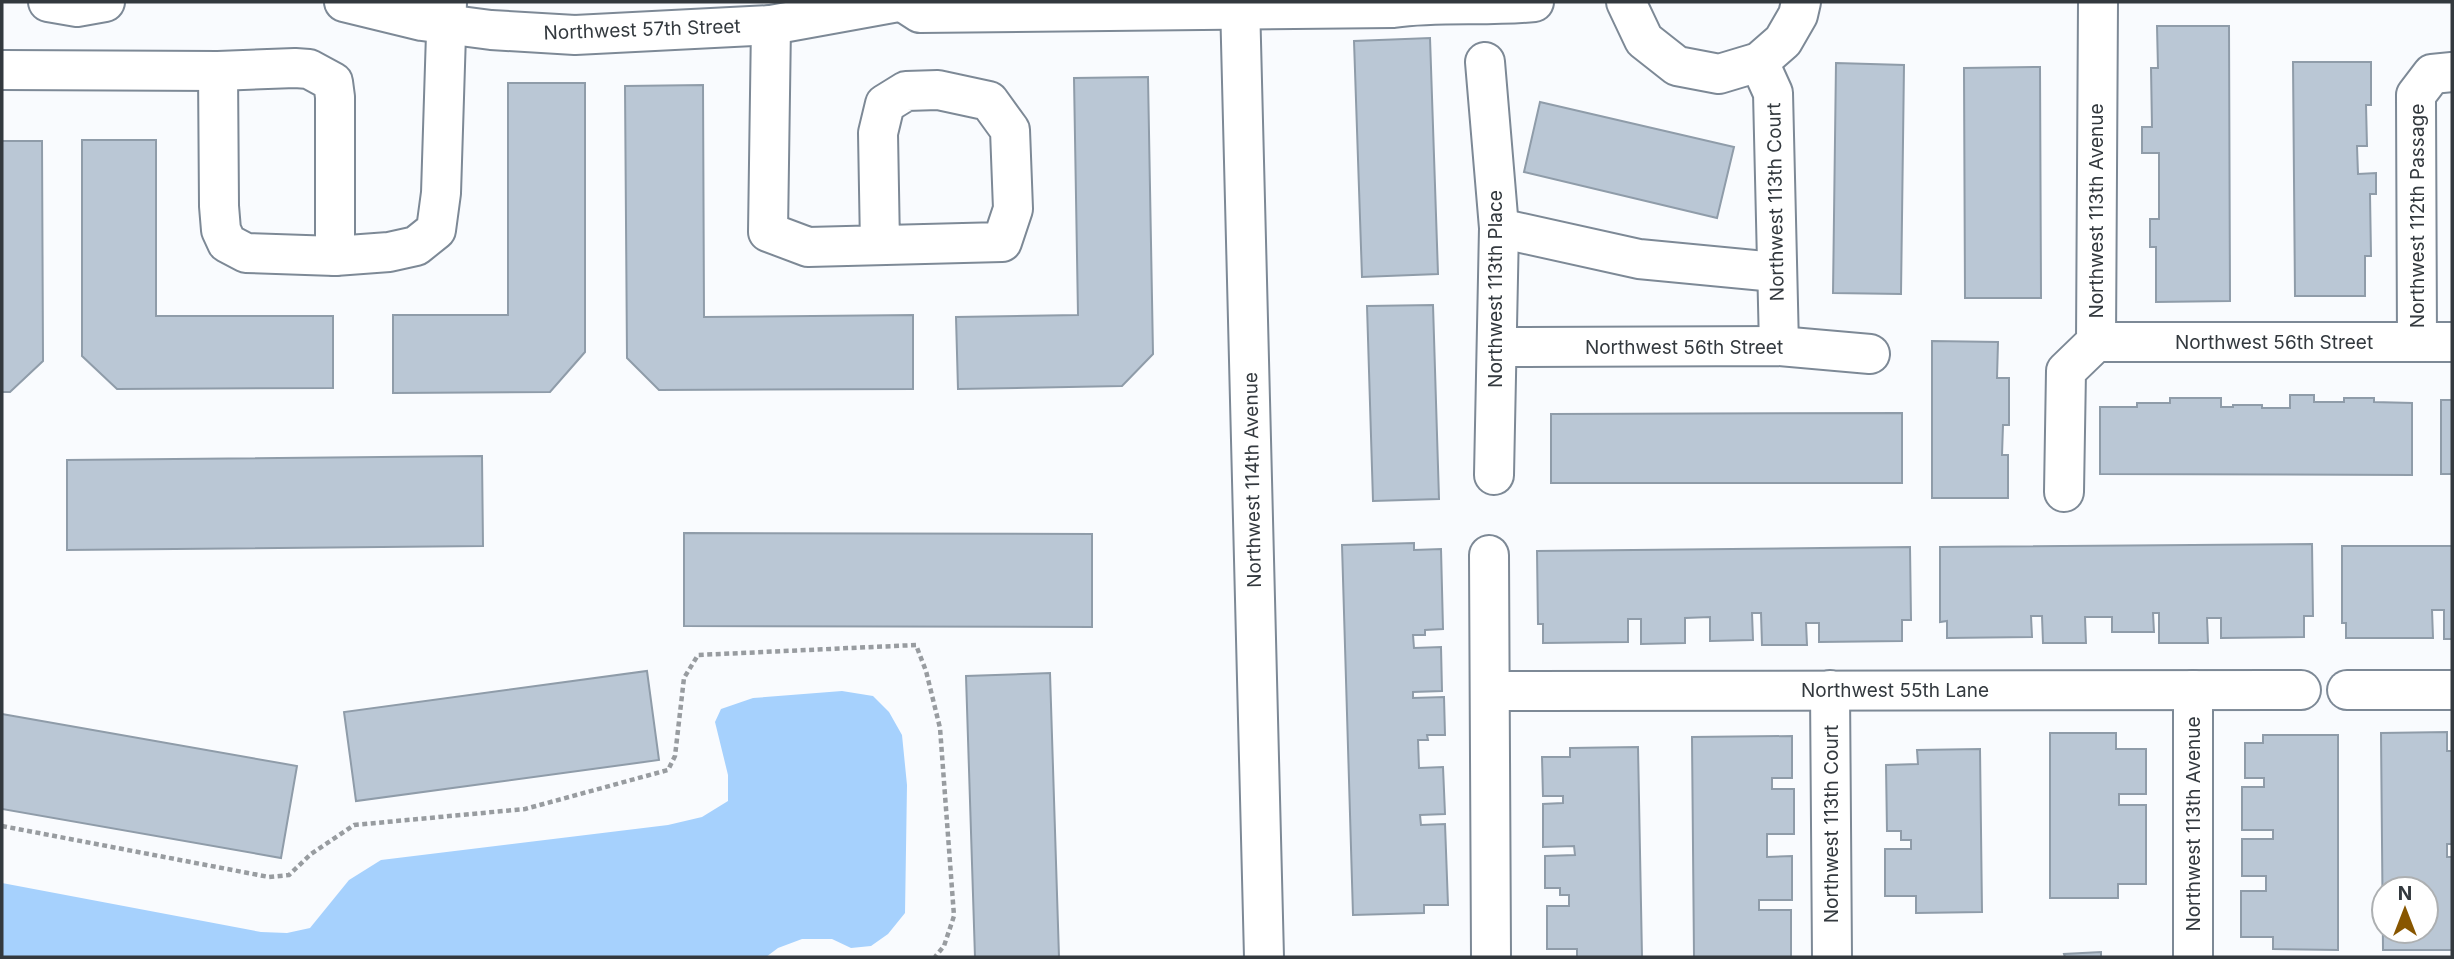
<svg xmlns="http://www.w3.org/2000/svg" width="2454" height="959" font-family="Inter,sans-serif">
  <rect width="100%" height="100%" fill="#f9fbfe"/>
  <path fill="#a6d1fd" d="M842,691L873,696L889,712L902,735L907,785L905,913L888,934L871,946L851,948L832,939H802L778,948L766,957H2V883L261,932L287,933L310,928L349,880L381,860L668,825L702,817L728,801V775L715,722L721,709L753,698Z"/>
  <g fill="#bac7d5" stroke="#8f9ca9" stroke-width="2" fill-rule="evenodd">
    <path d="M2157,26H2229L2230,301L2156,302V247H2150V219H2159V153H2142V127H2152L2151,68H2158Z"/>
    <path d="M1430,38L1438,274L1362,277L1354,41Z"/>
    <path d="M2293,62H2371V105H2366L2367,146H2357L2358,174L2376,173V194H2370L2371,256H2365V296H2295Z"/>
    <path d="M1836,63L1904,65L1901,294L1833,293Z"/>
    <path d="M2040,67L2041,298H1965L1964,68Z"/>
    <path d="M1148,77L1153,354L1122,386L958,389L956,317L1078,315L1074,78Z"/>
    <path d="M508,83H585V352L550,392L393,393V315H508Z"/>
    <path d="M703,85L704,317L913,315V389L659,390L627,358L625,86Z"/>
    <path d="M1540,102L1734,147L1717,218L1524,172Z"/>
    <path d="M82,140H156V316H333V388L117,389L82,356Z"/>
    <path d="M2,141H42L43,361L10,392H2Z"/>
    <path d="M1433,305L1439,499L1373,501L1367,306Z"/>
    <path d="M1932,341L1998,342L1997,378H2009V425H2003L2002,455H2008V498H1932Z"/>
    <path d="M2290,395H2314V402H2344V398H2374V402L2412,403V475L2100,474V407H2137V403H2170V398H2221V407H2233V405H2262V408H2290Z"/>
    <rect x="2441" y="400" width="11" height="74"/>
    <path d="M1902,413V483H1551V414Z"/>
    <path d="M482,456L483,546L67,550V460Z"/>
    <path d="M684,533L1092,534V627L684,626Z"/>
    <path d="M1414,543V550L1441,549L1443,629L1425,630V635H1413L1414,648L1441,647L1442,691L1413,692V698L1444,697L1445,735H1427L1428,740H1418L1419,768L1443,767L1445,814L1420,815L1421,825L1445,824L1448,905H1424V913L1353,915L1342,545Z"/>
    <path d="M2312,544L2313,616H2304V637L2221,638V618H2207L2208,643H2159V613H2153L2154,632H2112V617H2085L2086,643H2043L2042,616H2031L2032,637L1947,638V621L1940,622V547Z"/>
    <path d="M2342,546H2452V639H2444V610H2432L2433,638H2346V623H2342Z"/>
    <path d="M1910,547L1911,620H1902V641L1819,642V623H1806L1807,645H1762L1761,613H1752L1753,640L1710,641V617L1685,618V643L1641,644V619H1628V642L1543,643V624H1538L1537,551Z"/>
    <path d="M647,671L659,760L356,801L344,712Z"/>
    <path d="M1050,673L1059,957H975L966,676Z"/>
    <path d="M2,714L297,766L281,858L2,809Z"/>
    <path d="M2447,732V751H2452V844H2447V857H2452V950H2383L2381,733ZM2384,889H2426V931H2384Z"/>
    <path d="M2050,733H2116V749H2146V794H2119V805H2146V884H2118V898H2050Z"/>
    <path d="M2263,735H2338V950L2273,949V937H2241V891H2266V876H2242V839H2273V830H2242V787H2264V778H2245V743H2263Z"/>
    <path d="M1792,736V778H1772V789H1794V834H1767V857L1792,856V900H1759V910H1791V957H1694L1692,737Z"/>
    <path d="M1638,747L1642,957H1577V949H1547V906H1569V895H1560V888H1545V856L1575,855L1574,846L1543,847V804L1563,803V796H1543L1542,757H1570V748Z"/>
    <path d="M1980,749L1982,912L1916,913V896H1885V849H1911V840H1901V831H1887L1886,765L1918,764L1917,750Z"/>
    <path d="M2101,952V957H2065L2064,954Z"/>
  </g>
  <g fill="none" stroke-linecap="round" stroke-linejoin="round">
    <defs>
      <g id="minor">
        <path d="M48,2L77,7L105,2"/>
        <path d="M344,2L422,21L491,30L575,35L771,25L898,2"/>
        <path d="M903,2L920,13L1393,8C1440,1 1487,7 1534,2"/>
        <path d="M1240,2L1264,957"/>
        <path d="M1626,2L1644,40L1677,66L1719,74L1759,62L1783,41L1798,15L1801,2"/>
        <path d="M771,25L768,232L808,247L1002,242L1013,209L1010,130L989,101L938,90L906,91L885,104L878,133L880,245"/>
        <path d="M1485,62L1499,228L1494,475"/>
        <path d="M1759,62L1773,93L1779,346"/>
        <path d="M2,70L218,71L295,68L309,69L333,82L335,97V256"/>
        <path d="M218,71L219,206L221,230L227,243L246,253L335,256L389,252L416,246L436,230L441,193L447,2"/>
        <path d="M1499,228L1639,259L1775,272"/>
        <path d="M2096,342H2452"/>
        <path d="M2417,342L2416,95L2432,74L2452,72"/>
        <path d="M1497,347L1779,346L1870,354"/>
        <path d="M2064,492L2066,371L2096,342L2098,2"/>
        <path d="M1489,555L1491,957"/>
        <path d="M1830,690L1832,957"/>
        <path d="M2193,690V957"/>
        <path d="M2347,690H2452"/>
        <path d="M1490,691L2301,690"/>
      </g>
    </defs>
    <use href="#minor" stroke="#7d8996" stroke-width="42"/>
    <path stroke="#989ca0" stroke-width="4.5" stroke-dasharray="5 3.5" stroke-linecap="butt" d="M2,826L269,877L289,875L311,854L354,825L525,809L668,770L675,756L684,678L698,655L916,645L926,671L940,728L954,916L944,946L935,957"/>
    <use href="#minor" stroke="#fff" stroke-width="38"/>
  </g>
  <g text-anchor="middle" stroke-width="5" stroke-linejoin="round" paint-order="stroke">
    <g font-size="19" fill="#33393e" stroke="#fff">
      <text transform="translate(642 29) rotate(-2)" y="7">Northwest 57th Street</text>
      <text transform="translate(1775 202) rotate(-91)" y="7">Northwest 113th Court</text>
      <text transform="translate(2096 211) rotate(-90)" y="7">Northwest 113th Avenue</text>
      <text transform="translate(2417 216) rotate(-90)" y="7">Northwest 112th Passage</text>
      <text transform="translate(1495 289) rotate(-90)" y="7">Northwest 113th Place</text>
      <text x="2274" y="349">Northwest 56th Street</text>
      <text x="1684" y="354">Northwest 56th Street</text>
      <text transform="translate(1252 480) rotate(-91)" y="7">Northwest 114th Avenue</text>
      <text x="1895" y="697">Northwest 55th Lane</text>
      <text transform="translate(1831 824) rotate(-90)" y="7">Northwest 113th Court</text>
      <text transform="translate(2193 824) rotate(-90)" y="7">Northwest 113th Avenue</text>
    </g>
  </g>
  <rect width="2454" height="959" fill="none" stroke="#33393e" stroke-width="7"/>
  <g transform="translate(2405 910)"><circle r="33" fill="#ffffff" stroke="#adb0b2" stroke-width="2"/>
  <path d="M0-5L12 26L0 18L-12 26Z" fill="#885600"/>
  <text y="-10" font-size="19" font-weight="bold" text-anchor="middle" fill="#33393e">N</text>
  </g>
</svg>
